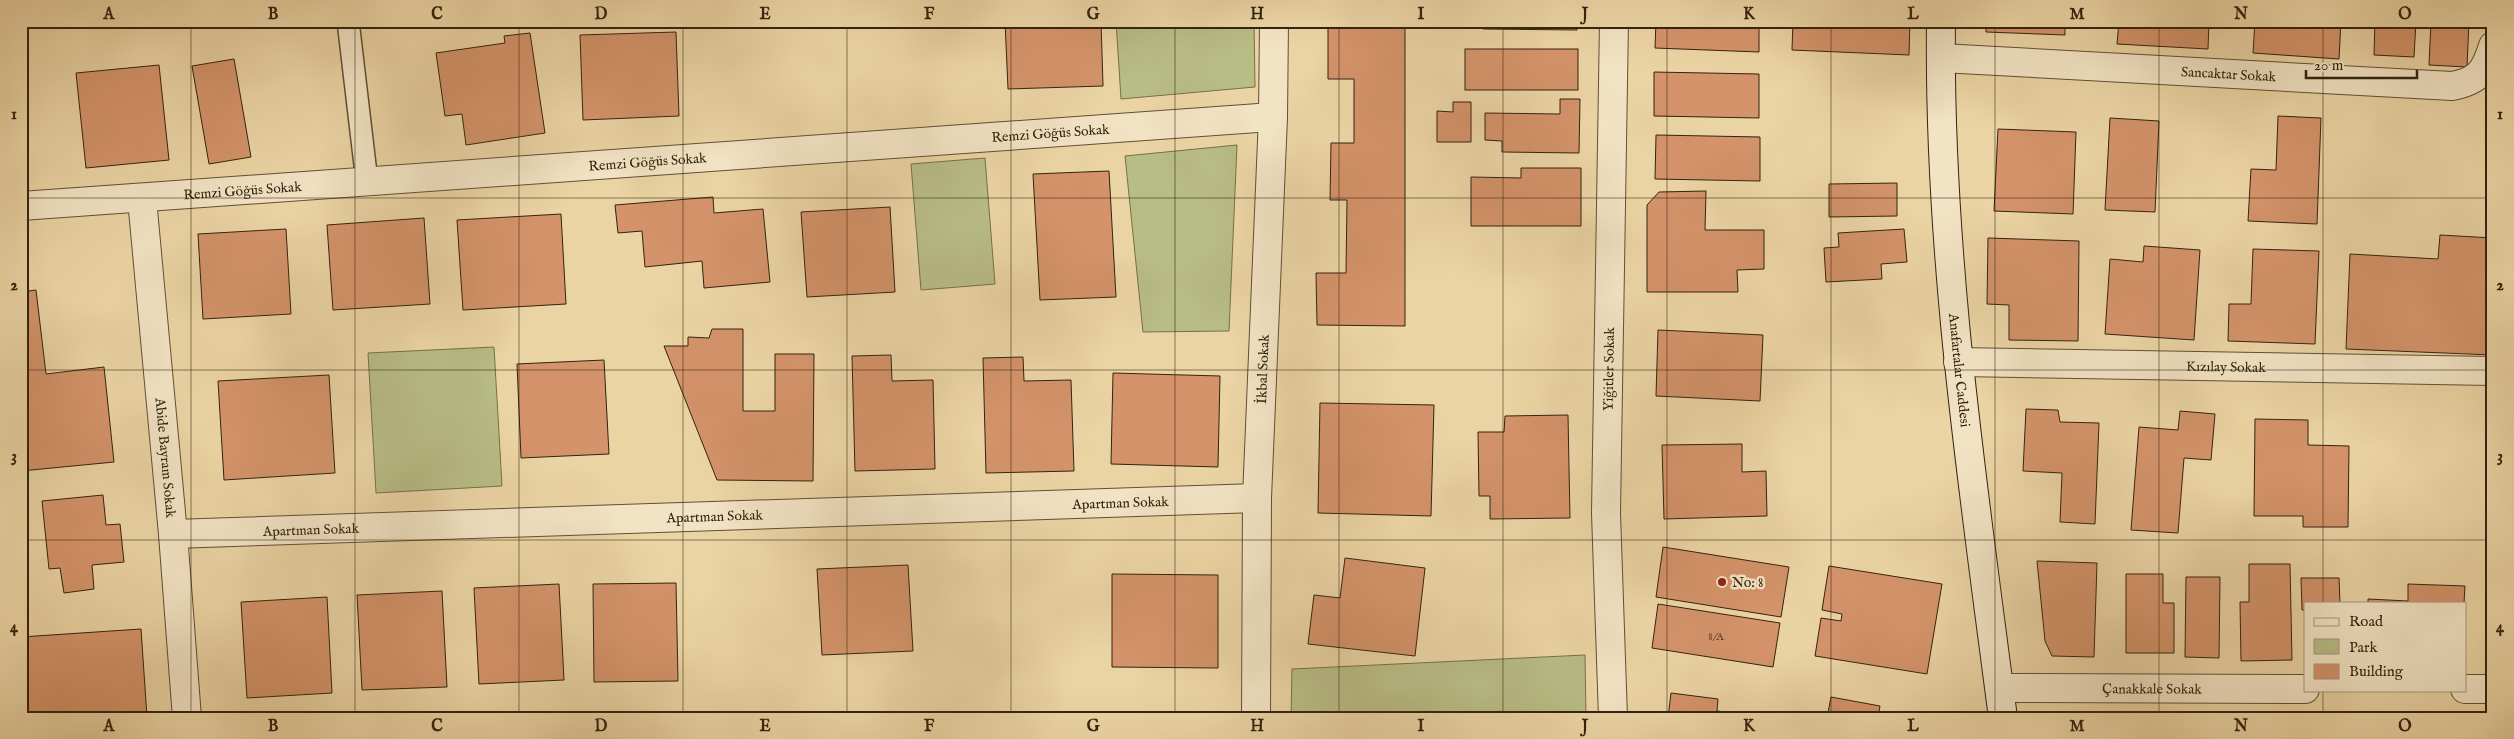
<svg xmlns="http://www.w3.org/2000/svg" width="2514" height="739" font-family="'IM FELL English',serif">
  <rect width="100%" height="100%" fill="#ebd4a4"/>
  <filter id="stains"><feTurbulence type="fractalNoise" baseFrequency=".004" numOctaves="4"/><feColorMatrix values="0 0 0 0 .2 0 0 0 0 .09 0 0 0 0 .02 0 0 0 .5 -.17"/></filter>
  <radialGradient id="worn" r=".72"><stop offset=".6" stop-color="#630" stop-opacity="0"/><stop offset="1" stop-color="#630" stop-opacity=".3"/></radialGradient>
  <g fill="#b8bc85" stroke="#76704a">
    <path d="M1116,21H1254L1255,87L1121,99Z"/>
    <path d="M1237,145L1229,331L1143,332L1125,156Z"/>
    <path d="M985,158L995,284L921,290L911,164Z"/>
    <path d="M494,347L502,486L376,493L368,353Z"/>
    <path d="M1585,655L1586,718H1291L1292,669Z"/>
  </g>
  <g fill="#d4936a" stroke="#332310">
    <path d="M1005,21H1101L1103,86L1008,89Z"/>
    <path d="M1328,21H1405V326L1317,325L1316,273H1346L1347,200H1330L1331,143H1354V79H1328Z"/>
    <path d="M1483,21H1577V30L1483,29Z"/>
    <path d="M1656,21H1759V52L1655,48Z"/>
    <path d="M1793,21H1910L1909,55L1792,50Z"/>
    <path d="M1986,21H2065V35L1986,32Z"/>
    <path d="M2119,21H2209L2208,49L2117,44Z"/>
    <path d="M2255,21H2341L2339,59L2253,53Z"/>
    <path d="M2375,21H2416L2414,57L2374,55Z"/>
    <path d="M2431,21H2469L2467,67L2429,65Z"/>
    <path d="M676,32L679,116L583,120L580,35Z"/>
    <path d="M530,33L545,133L466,145L462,114L445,116L436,53L505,43L504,36Z"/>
    <rect x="1465" y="49" width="113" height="41"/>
    <path d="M234,59L251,157L209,164L192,66Z"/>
    <path d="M159,65L169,160L86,168L76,73Z"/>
    <path d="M1654,72L1759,74V118L1654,116Z"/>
    <path d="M1560,99H1580L1579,153L1502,152V141L1485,140V113L1560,114Z"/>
    <path d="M1453,102H1471V142H1437V111L1453,112Z"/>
    <path d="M2278,116L2321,118L2317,224L2248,221L2251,169L2276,170Z"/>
    <path d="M2110,118L2159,121L2155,212L2105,210Z"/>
    <path d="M1998,129L2076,132L2073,214L1994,211Z"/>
    <path d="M1656,135L1760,137V181L1655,179Z"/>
    <path d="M1521,168H1581V226H1471V177L1521,178Z"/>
    <path d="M1109,171L1116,297L1040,300L1033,174Z"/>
    <path d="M1897,183V216L1829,217V184Z"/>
    <path d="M1706,191L1705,230H1764V269L1737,270L1738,292H1647V205L1659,192Z"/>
    <path d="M713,197L714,213L763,209L770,282L704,288L702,261L645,267L642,231L618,233L615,205Z"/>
    <path d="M890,207L895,292L807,297L801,212Z"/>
    <path d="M561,214L566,304L463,310L457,220Z"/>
    <path d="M424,218L430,304L333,310L327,225Z"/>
    <path d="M286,229L291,314L203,319L198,234Z"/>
    <path d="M1904,229L1907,262L1881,264L1882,279L1826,282L1824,248L1839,247L1838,233Z"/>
    <path d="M2440,235L2493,238V355L2346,349L2350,254L2438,259Z"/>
    <path d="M1988,238L2079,241L2078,341L2009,340V305L1987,304Z"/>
    <path d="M2144,246L2200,250L2194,340L2105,334L2110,259L2143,262Z"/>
    <path d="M2253,249L2319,251L2315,344L2228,341L2229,304H2251Z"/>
    <path d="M36,290L46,374L104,367L114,462L21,471V292Z"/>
    <path d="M712,329H743V411H775V354H814L813,481L717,480L664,346H688V337L709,338Z"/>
    <path d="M1658,330L1763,335L1760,401L1656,396Z"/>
    <path d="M891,355L892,381L933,380L935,469L855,471L852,356Z"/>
    <path d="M1023,357L1024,381L1071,380L1074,471L986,473L983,358Z"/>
    <path d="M604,360L609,454L521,458L517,364Z"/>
    <path d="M1113,373L1220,376L1218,467L1111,464Z"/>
    <path d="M329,375L335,473L224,480L218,381Z"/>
    <path d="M1320,403L1434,405L1431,516L1318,513Z"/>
    <path d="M2026,409L2058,410L2060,422L2099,423L2095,524L2060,522L2062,473L2023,471Z"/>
    <path d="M2180,411L2215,414L2211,460L2184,458L2178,533L2131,530L2139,427L2178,430Z"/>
    <path d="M1568,415L1570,518L1490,519V496H1479L1478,432H1504L1505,416Z"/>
    <path d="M2255,419L2308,420V445L2349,446L2348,527H2303V516H2254Z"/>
    <path d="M1742,444V472L1766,471L1767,516L1664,519L1662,445Z"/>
    <path d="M103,495L106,525L120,524L124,562L92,565L94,589L64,593L60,568L49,569L42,501Z"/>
    <path d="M1663,547L1789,567L1781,617L1656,597Z"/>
    <path d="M1345,558L1425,568L1415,656L1308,644L1314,595L1340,598Z"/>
    <path d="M2037,561L2097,563L2094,657L2052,656L2045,641Z"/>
    <path d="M2249,564H2290L2292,660L2241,661L2240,602H2249Z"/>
    <path d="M908,565L913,651L822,655L817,569Z"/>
    <path d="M1829,566L1942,584L1927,674L1815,656L1821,618L1841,621L1842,614L1822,610Z"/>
    <path d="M2493,569V652H2489Z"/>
    <path d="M1112,574L1218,575V668L1112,667Z"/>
    <path d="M2126,574H2163V603H2174V653H2126Z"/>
    <path d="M2186,577H2220L2219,658L2185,657Z"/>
    <path d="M2301,578H2339L2340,603H2305V610H2302Z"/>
    <path d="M676,583L678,681L594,682L593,584Z"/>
    <path d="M559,584L564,680L479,684L474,588Z"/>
    <path d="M2408,584L2465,586L2464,603H2368V599L2408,601Z"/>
    <path d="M442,591L447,687L362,690L357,595Z"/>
    <path d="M327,597L332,693L247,698L241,602Z"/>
    <path d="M1658,604L1780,623L1773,667L1652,648Z"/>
    <path d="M141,629L147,717L23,718L21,637Z"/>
    <path d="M1671,693L1718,699L1717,711L1755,715V718H1668Z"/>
    <path d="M1831,697L1880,706L1878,718H1827Z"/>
  </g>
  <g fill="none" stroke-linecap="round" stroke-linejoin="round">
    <defs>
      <path id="lane" d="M348,21L367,182"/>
      <g id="street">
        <path id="s1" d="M1941,58L2452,86C2479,81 2485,71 2493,46"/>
        <path id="s2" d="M142,199L173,534L187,718"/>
        <path id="s3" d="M21,206L1273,117"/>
        <path id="s4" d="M1958,362L2493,371"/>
        <path id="s5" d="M173,534L1257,498"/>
        <path id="s6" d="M2000,688L2305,689"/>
        <path d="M2465,689H2493"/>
        <path id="s7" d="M1256,718L1257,498L1273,117L1274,21"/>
        <path id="s8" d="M1613,718L1606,513L1614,21"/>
      </g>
      <g id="secondary">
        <path id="s9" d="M1941,21C1938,255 1973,486 2003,718"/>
      </g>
    </defs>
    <use href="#lane" stroke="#614f35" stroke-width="24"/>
    <use href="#street" stroke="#614f35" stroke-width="30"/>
    <use href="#secondary" stroke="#332310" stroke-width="30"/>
    <use href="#lane" stroke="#f2e3c4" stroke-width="21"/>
    <use href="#street" stroke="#f2e3c4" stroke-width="28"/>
    <use href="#secondary" stroke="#f2e3c4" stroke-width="28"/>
  </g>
  <path fill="none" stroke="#332310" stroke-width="1" stroke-opacity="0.55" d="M191,21V718M355,21V718M519,21V718M683,21V718M847,21V718M1011,21V718M1175,21V718M1339,21V718M1503,21V718M1667,21V718M1831,21V718M1995,21V718M2159,21V718M2323,21V603M21,198H2493M21,370H2493M21,540H2493M2323,690V718"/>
  <circle fill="#8f2418" stroke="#f2e3c4" stroke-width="2" cx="1722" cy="582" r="5"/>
  <g text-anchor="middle" stroke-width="5" stroke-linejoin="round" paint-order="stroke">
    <g font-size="11" fill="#5b3f26">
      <text x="1716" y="640">8/A</text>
    </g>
    <g font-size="14" fill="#332310" stroke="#f2e3c4">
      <text dy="5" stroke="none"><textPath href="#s1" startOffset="288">Sancaktar Sokak</textPath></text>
      <text dy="5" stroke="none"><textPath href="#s3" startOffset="1032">Remzi Göğüs Sokak</textPath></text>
      <text dy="5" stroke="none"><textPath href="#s3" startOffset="628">Remzi Göğüs Sokak</textPath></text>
      <text dy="5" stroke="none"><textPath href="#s3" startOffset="222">Remzi Göğüs Sokak</textPath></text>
      <text dy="5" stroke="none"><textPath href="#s4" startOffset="268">Kızılay Sokak</textPath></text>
      <text dy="5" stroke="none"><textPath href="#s7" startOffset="349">İkbal Sokak</textPath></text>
      <text dy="5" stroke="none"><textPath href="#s8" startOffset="349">Yiğitler Sokak</textPath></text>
      <text dy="5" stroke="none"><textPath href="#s9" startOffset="350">Anafartalar Caddesi</textPath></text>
      <text dy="5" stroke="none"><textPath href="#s2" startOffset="260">Abide Bayram Sokak</textPath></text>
      <text dy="5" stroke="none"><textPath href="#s5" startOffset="948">Apartman Sokak</textPath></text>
      <text dy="5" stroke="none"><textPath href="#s5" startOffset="542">Apartman Sokak</textPath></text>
      <text dy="5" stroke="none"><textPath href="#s5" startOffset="138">Apartman Sokak</textPath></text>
      <text dy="5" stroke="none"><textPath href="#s6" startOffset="152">Çanakkale Sokak</textPath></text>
    </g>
    <g font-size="14" fill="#332310" stroke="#f2e3c4" text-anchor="start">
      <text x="1732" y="587">No: 8</text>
    </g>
  </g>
  <rect width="2514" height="739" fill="none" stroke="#ebd4a4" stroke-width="55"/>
  <rect x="2304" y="602" width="162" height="90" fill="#f2e3c4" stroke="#a6967c"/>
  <rect x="2314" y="618" width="25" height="8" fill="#f2e3c4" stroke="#a6967c"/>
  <text x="2349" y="626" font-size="15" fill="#332310">Road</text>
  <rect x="2314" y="639" width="25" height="15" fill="#b8bc85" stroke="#a6967c"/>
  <text x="2349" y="652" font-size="15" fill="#332310">Park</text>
  <rect x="2314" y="664" width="25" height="15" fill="#d4936a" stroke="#a6967c"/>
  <text x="2349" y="676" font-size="15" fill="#332310">Building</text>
  <path d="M2306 70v8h111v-8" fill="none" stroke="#332310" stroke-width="2.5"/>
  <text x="2314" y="70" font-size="15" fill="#332310" stroke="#f2e3c4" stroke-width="4" paint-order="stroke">20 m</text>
  <rect x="28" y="28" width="2458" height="684" fill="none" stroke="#332310" stroke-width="2"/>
  <g font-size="16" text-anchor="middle" font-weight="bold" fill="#332310">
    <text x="109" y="19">A</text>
    <text x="273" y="19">B</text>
    <text x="437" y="19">C</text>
    <text x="601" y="19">D</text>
    <text x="765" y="19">E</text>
    <text x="929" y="19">F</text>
    <text x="1093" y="19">G</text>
    <text x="1257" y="19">H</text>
    <text x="1421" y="19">I</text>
    <text x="1585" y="19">J</text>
    <text x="1749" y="19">K</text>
    <text x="1913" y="19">L</text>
    <text x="2077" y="19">M</text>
    <text x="2241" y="19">N</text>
    <text x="2405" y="19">O</text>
    <text x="14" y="119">1</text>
    <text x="2500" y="119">1</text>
    <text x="14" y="290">2</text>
    <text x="2500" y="290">2</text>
    <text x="14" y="461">3</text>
    <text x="2500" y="461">3</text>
    <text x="14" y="632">4</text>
    <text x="2500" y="632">4</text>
    <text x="109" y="731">A</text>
    <text x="273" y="731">B</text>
    <text x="437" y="731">C</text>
    <text x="601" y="731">D</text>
    <text x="765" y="731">E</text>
    <text x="929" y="731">F</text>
    <text x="1093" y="731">G</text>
    <text x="1257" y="731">H</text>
    <text x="1421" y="731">I</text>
    <text x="1585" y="731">J</text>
    <text x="1749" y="731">K</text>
    <text x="1913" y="731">L</text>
    <text x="2077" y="731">M</text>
    <text x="2241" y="731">N</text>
    <text x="2405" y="731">O</text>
  </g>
  <rect width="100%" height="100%" filter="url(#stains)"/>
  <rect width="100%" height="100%" fill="url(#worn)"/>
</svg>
